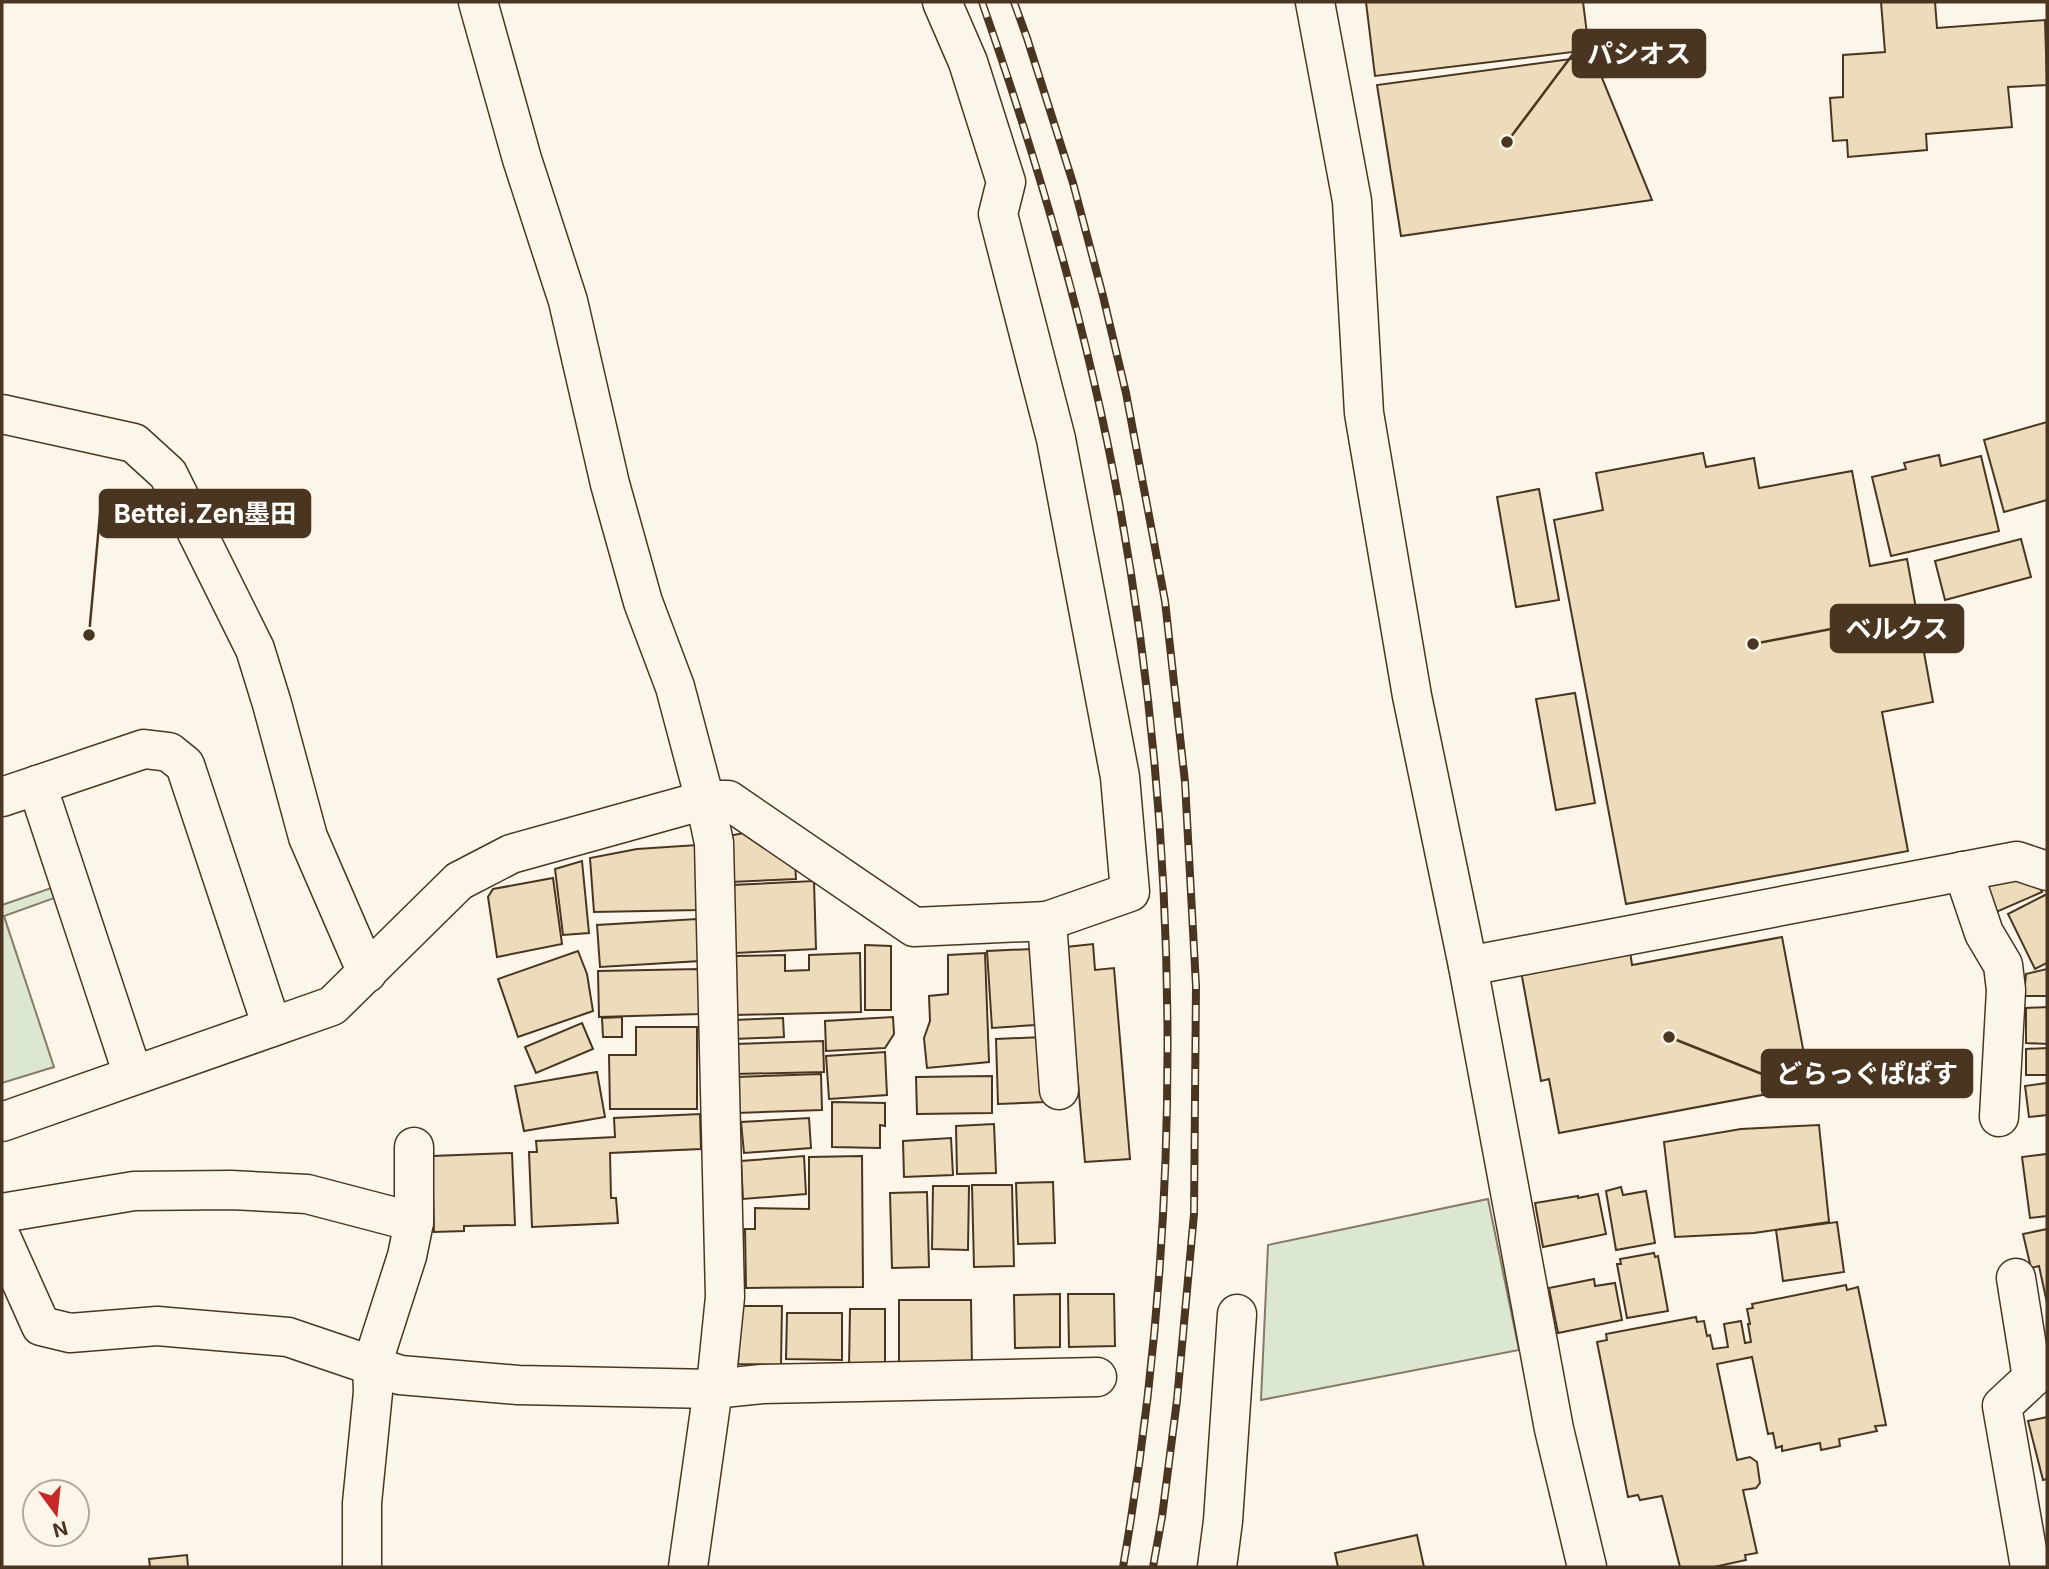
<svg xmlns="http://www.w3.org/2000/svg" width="2049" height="1569" font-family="Inter,'Noto Sans JP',sans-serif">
  <rect width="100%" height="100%" fill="#fbf6e9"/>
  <g fill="#dce7d0" stroke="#887966" stroke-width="2">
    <path d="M57,886L60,896L4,916L54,1067L2,1083V905Z"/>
    <path d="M1488,1199L1519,1350L1261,1400L1268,1245Z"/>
  </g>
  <g fill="#ecdcbc" stroke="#4a3520" stroke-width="2">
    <path d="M1366,2H1583L1589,50L1375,76Z"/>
    <path d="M1881,2H1935L1937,28L2045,20L2047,85L2008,87L2012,127L1926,134L1927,150L1848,157L1847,140L1833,141L1830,98L1843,97V55L1885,52Z"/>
    <path d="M1593,56L1652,200L1401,236L1377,85Z"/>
    <path d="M2047,422V500L2004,512L1984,440Z"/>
    <path d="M1703,453L1706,467L1754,458L1759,488L1852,471L1870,566L1907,559L1933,702L1882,712L1908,851L1626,904L1554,520L1603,510L1596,473Z"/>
    <path d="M1939,455L1941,466L1981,456L1999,531L1891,556L1872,477L1906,469L1904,463Z"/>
    <path d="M1539,489L1559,600L1516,607L1497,497Z"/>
    <path d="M2021,539L2031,577L1945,600L1935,561Z"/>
    <path d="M1575,693L1595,803L1556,810L1536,699Z"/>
    <path d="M744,833L795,862L796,879L731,882L728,836Z"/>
    <path d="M697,845L698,910L594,912L590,858L637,849Z"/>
    <path d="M582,861L589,933L563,935L555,869Z"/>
    <path d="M2012,877L2040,887L2042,892L1994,913L1979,883Z"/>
    <path d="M553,878L562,944L497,957L488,897L493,889Z"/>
    <path d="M814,881L816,949L736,953L732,885Z"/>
    <path d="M2047,894V963L2035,969L2008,914Z"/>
    <path d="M697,919L700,961L600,967L597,925Z"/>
    <path d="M1782,937L1810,1086L1559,1133L1549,1079L1541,1081L1521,971L1630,951L1632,965Z"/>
    <path d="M1093,944L1095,970L1114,968L1130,1159L1085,1162L1066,947Z"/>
    <path d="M865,945L891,946V1010H865Z"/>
    <path d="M1032,949L1035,1025L992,1028L987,951Z"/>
    <path d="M578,951L587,974L593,1011L518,1037L498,979Z"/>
    <path d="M860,953L861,1012L736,1015L735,956L785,955V971L809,970V955Z"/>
    <path d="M985,953L989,1062L927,1068L924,1038L930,1021L929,996L948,994V955Z"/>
    <path d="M699,969L700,1014L599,1017L598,971Z"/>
    <path d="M2047,969V996H2024L2026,974Z"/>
    <path d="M2047,1007V1044L2026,1043V1008Z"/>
    <path d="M622,1017V1037H603L602,1018Z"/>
    <path d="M893,1017L894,1034L885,1048L826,1051L825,1021Z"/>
    <path d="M783,1018L784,1037L734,1039L733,1020Z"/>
    <path d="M582,1023L593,1049L536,1073L525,1047Z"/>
    <path d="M636,1027H697V1109H610L609,1055H636Z"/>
    <path d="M1042,1037L1045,1102L998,1104L996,1039Z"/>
    <path d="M823,1041L824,1072L735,1074V1044Z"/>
    <path d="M2047,1048V1075H2026V1049Z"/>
    <path d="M885,1052L887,1095L829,1099L826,1056Z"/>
    <path d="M597,1072L605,1117L524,1131L515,1086Z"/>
    <path d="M821,1074L822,1110L737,1113L736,1077Z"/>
    <path d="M992,1076V1113L917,1114L916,1077Z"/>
    <path d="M2047,1083V1115L2029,1117L2025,1086Z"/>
    <path d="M832,1102L885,1103V1126L880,1125V1148L832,1147Z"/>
    <path d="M700,1114L701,1149L610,1153L611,1198H616L618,1223L532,1227L529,1152H537L536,1141L615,1137L614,1118Z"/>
    <path d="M809,1118L811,1148L744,1153L741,1122Z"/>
    <path d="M994,1124L996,1173L957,1174L956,1126Z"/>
    <path d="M1819,1125L1829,1222L1754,1233L1675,1237L1664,1142L1741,1129Z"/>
    <path d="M951,1138L953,1175L904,1177L903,1141Z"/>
    <path d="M512,1153L515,1225L464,1226V1231L434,1232L432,1156Z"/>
    <path d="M2047,1154V1216L2030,1218L2022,1157Z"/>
    <path d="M804,1156L806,1194L743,1199L741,1161Z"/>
    <path d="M862,1156L863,1287L746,1288L745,1229H755V1208L809,1209V1157Z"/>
    <path d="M1053,1182L1055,1243L1018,1244L1016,1183Z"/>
    <path d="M972,1185H1012L1014,1266L974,1267Z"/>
    <path d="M933,1186H969L968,1250L932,1249Z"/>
    <path d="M1621,1187L1623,1195L1646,1191L1655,1243L1616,1250L1606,1191Z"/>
    <path d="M927,1192L929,1267L892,1268L890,1193Z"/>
    <path d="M1598,1194L1606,1234L1543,1247L1535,1203L1578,1196V1198Z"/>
    <path d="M1837,1222L1844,1272L1783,1281L1776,1230Z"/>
    <path d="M2047,1229V1303L2039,1266L2031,1268L2023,1234Z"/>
    <path d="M1654,1253L1655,1257L1658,1256L1668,1311L1627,1318L1617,1264H1621L1620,1259Z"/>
    <path d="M1594,1279L1595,1286L1615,1283L1622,1320L1558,1333L1549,1288Z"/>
    <path d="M1846,1285L1847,1290L1858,1287L1886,1425L1875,1426L1877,1431L1839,1439L1840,1446L1821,1450L1820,1443L1782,1451V1446L1776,1448L1773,1433L1768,1434L1752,1357L1717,1364L1737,1460L1750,1457L1757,1462L1760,1483L1756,1488L1743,1490L1757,1553L1745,1555L1746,1560L1714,1567H1680L1662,1496L1640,1500L1638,1495L1628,1497L1597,1342L1607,1340L1606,1334L1696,1317L1697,1322L1704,1321L1707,1336L1710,1335L1713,1349L1728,1347L1724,1324L1741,1321L1745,1343L1751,1342L1748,1324H1750L1747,1309L1753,1308L1752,1304Z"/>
    <path d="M1060,1294V1347L1015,1348L1014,1295Z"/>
    <path d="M1068,1294H1114L1115,1346L1069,1347Z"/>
    <path d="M899,1300H971L972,1367L899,1365Z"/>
    <path d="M740,1306H782L781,1365L738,1364Z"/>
    <path d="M850,1309H885V1368H849Z"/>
    <path d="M787,1313H842V1360L786,1359Z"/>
    <path d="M2047,1417V1479L2043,1480L2028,1421Z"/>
    <path d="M1417,1535L1424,1567H1338L1335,1553Z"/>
    <path d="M187,1555L188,1567H150L149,1559Z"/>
  </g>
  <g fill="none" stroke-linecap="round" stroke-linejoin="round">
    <defs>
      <g id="street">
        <path d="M478,2L522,159L568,301L610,484L643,602L675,687L705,800L714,843L725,1297L717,1376L713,1389L688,1567"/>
        <path d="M942,2L968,62L1006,182L998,214L1056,439L1120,777L1130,892L1047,921"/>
        <path d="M1315,2L1352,201L1364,413L1412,696L1468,966L1554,1429L1587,1567"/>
        <path d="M2,414L134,443L168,474L255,649L272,704L308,837L367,973"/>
        <path d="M37,785L133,1075"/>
        <path d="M2,797L144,749L169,752L185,765L272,1027"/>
        <path d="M1963,871L1984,933L2003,965L2006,990L1999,1117"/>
        <path d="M1468,966L2017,861L2047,871"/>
        <path d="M2,1122L332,1006L459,881L511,854L705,800H728L914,927L1047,921L1059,1090"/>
        <path d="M2,1213L134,1191L231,1190L307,1194L414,1222"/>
        <path d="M2,1239L41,1326L70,1333L157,1326L288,1337L400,1375L518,1385L713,1389L762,1384L1097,1377"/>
        <path d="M2016,1278L2032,1378L2002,1406L2030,1567"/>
        <path d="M362,1567V1503L373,1392L372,1365L407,1256L414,1222V1147"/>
        <path d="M1217,1567L1223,1521L1237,1314"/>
      </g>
    </defs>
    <use href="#street" stroke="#4a3520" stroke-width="41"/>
    <use href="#street" stroke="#fbf6e9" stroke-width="38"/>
    <defs>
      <g id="rail">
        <path d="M982,2C1039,165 1088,332 1119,502C1182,852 1184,1217 1123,1567"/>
        <path d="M1014,2L1027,38L1073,183L1103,296L1126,393L1165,601L1185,782L1196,986L1194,1214L1177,1400L1162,1517L1153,1567"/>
      </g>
    </defs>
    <use href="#rail" stroke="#4a3520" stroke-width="8"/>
    <use href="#rail" stroke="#fbf6e9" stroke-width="5" stroke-dasharray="16" stroke-linecap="butt"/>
  </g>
  <path fill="none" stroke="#4a3520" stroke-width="2.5" d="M1507 142L1573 54M89 635L100 514M1753 644L1831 629M1669 1037L1762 1074"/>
  <g fill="#4a3520" stroke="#fbf6e9" stroke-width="2.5">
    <circle cx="1507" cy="142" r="7"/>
    <circle cx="89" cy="635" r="7"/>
    <circle cx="1753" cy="644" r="7"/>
    <circle cx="1669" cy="1037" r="7"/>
  </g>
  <g fill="#4a3520" stroke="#4a3520" stroke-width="2.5">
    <rect x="1573" y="30" width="132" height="47" rx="7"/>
    <rect x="100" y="490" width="210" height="47" rx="7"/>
    <rect x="1831" y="605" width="132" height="47" rx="7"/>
    <rect x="1762" y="1050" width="210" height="47" rx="7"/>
  </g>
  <g font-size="26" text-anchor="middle" font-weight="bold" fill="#fff">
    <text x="1639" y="63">パシオス</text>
    <text x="205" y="523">Bettei.Zen墨田</text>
    <text x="1897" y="638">ベルクス</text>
    <text x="1867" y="1083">どらっぐぱぱす</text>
  </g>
  <rect width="2049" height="1569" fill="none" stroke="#4a3520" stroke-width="7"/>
  <g transform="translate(56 1513) rotate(165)"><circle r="33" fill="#fbf6e9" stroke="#b4a999" stroke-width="2"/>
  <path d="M0-5L12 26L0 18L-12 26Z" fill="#c62828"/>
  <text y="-10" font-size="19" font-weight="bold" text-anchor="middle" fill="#4a3520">N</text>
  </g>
</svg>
